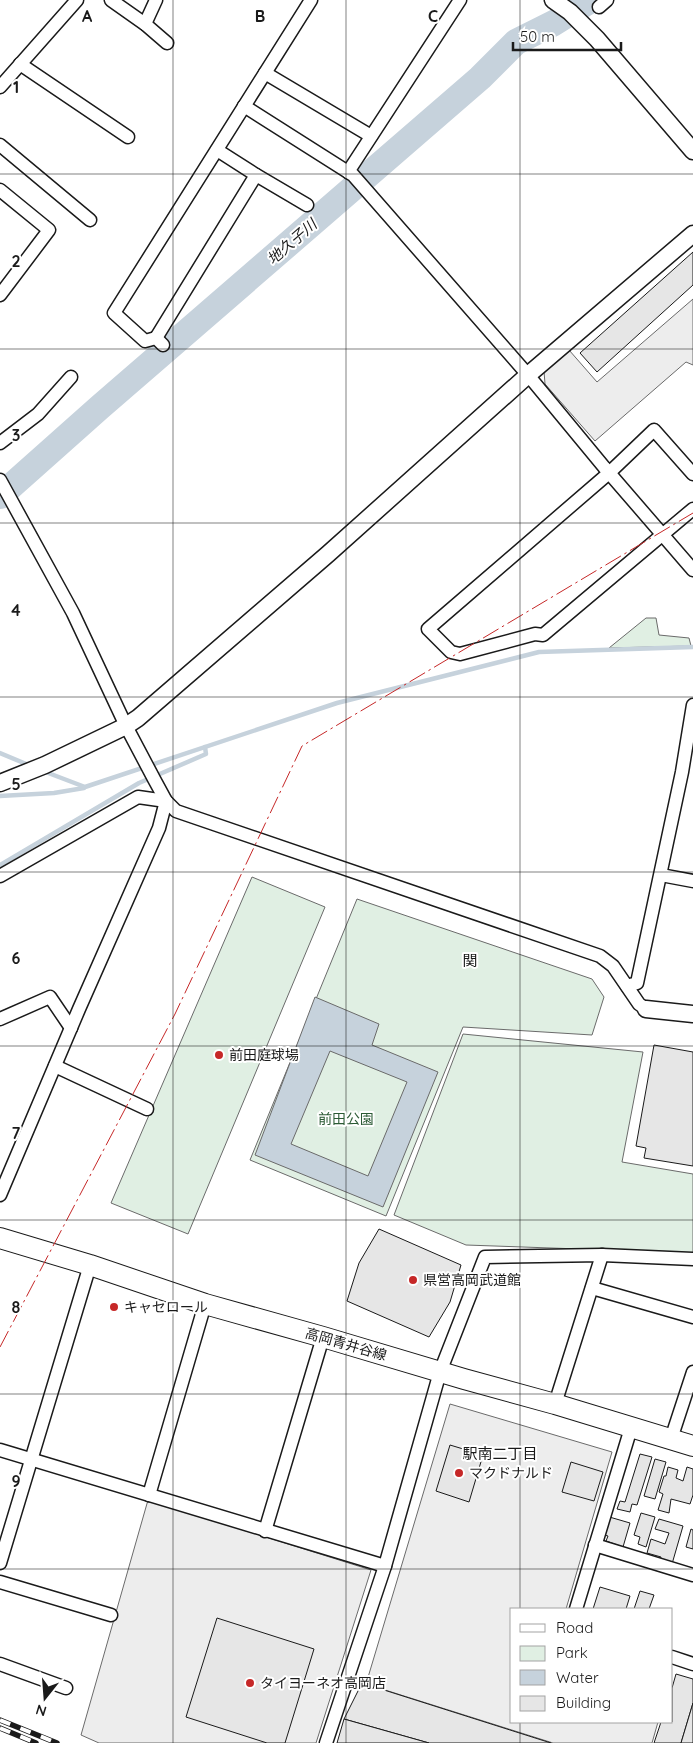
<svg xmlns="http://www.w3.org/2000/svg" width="693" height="1743" font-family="Quicksand,'Noto Sans JP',sans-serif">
  <rect width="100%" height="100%" fill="#fff"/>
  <g fill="#e0efe3" stroke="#6a6a6a">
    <path d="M646,618H656L659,635L689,638L691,646L609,648Z"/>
    <path d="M252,877L325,907L188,1234L111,1203Z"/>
    <path d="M357,899L592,979L604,997L592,1035L463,1027L386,1216L250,1160Z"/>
    <path d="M463,1034L643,1052L622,1162L693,1174V1253L466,1245L394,1215Z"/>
  </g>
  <g fill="#ededed" stroke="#6a6a6a">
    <path d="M693,299V365L686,362L595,441L545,384L544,371L569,350L597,382Z"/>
    <path d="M450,1404L612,1452L566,1609H512V1722H658L652,1743H553L366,1684Z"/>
    <path d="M148,1500L371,1570L316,1743H99L81,1735Z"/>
  </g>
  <path fill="#c6d2dc" stroke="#6a6a6a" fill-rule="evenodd" d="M315,997L379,1024L372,1045L438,1072L383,1207L255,1155ZM330,1051L407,1082L368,1176L291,1144Z"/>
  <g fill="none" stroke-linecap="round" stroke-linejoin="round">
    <g stroke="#c6d2dc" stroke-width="4.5">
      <path d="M0,753L31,766"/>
      <path d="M43,771L85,787L337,703L539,652L693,647"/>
      <path d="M0,796L54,793L84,788"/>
      <path d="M0,865L139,783L206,754L205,747"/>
    </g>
    <path stroke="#c6d2dc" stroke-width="26" d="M0,496L100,407L480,78L516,42L554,23L591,0"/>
  </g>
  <g fill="#e6e6e6" stroke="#1a1a1a">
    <path d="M693,252V285L597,372L580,353Z"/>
    <path d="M654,1045L693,1052V1166L644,1158L646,1148L636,1146Z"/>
    <path d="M379,1229L461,1265L450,1302L429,1337L347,1301L359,1263Z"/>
    <path d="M450,1445L483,1455L469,1502L436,1491Z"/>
    <path d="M640,1454L652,1457L637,1505L632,1504L630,1512L617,1509L620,1501L625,1502Z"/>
    <path d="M655,1459L666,1462L655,1499L644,1496Z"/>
    <path d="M571,1462L603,1472L594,1501L562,1492Z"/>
    <path d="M668,1467L678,1470L676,1478L683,1481L687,1467L693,1469V1495L690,1504L671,1499L669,1513L658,1510L663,1494L659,1492L664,1476H666Z"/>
    <path d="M641,1513L655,1517L646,1547L638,1544L640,1537L634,1535Z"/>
    <path d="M606,1516L630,1523L623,1547L606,1541L608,1536L600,1534Z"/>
    <path d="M659,1519L683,1526L672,1564L660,1560L661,1557L647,1553L651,1539L665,1544L669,1533L655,1529Z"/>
    <path d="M691,1529L693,1530V1549L686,1547Z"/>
    <path d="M600,1587L630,1596L626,1609H593Z"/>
    <path d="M640,1591L654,1595L649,1609H634Z"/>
    <path d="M217,1618L314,1649L285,1743H267L186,1717Z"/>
    <path d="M676,1674L693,1679V1703L681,1743H654L661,1722H672V1688Z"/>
    <path d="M362,1683L551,1743H429L344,1719Z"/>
    <path d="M693,1703V1743H681Z"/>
    <path d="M344,1719L429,1743H337Z"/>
  </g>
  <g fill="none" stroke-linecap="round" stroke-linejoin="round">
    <defs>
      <g id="minor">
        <path d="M111,0L145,24L167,43"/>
        <path d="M460,0L348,172L353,175L528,375L604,467L693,570"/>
        <path d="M599,7L607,0"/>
        <path d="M145,24L156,0"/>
        <path d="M20,64L128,137"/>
        <path d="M265,73L371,136"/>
        <path d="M0,87L77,0"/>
        <path d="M244,106L348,172"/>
        <path d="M0,145L90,220"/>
        <path d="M256,175L307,205"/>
        <path d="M0,190L49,230L0,295"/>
        <path d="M156,338L256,175L217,150"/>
        <path d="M163,345L156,338L145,341L114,313L311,0"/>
        <path d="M0,443L38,414L71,377"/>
        <path d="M693,474L654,430L609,473L428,629L451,652L460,654L535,634L543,635L693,509"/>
        <path d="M0,480L73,613L126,726L154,779L166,801L176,811L600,956L613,966L639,1004L646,1009"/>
        <path d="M661,875L693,881"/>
        <path d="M0,876L138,797L166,801"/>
        <path d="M627,986L637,983L682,772L693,705"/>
        <path d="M0,1019L50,997L71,1028"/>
        <path d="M55,1066L147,1109"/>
        <path d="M0,1195L79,1009L159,828L166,801"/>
        <path d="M592,1288L693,1317"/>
        <path d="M555,1404L602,1255"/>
        <path d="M671,1439L693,1372"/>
        <path d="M0,1450L385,1566"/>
        <path d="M149,1495L205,1304"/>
        <path d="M265,1531L323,1337"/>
        <path d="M595,1545L693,1575"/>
        <path d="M0,1563L90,1265"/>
        <path d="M0,1582L111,1615"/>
        <path d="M576,1609L631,1428"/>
        <path d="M672,1657L693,1664"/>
        <path d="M0,1664L66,1688"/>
        <path d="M326,1743L385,1566L440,1372L485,1257L602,1255L693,1259"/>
      </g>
      <g id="tertiary">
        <path d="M553,0L570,12L597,39L693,151"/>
        <path d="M0,783L45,765L126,726L138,718L328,554L528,375L693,234"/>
        <path d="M646,1009L693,1014"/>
      </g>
      <path id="primary" d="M0,1238L90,1265L205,1304L323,1337L464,1379L555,1404L693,1446"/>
    </defs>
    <use href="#minor" stroke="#1a1a1a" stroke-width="15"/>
    <use href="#tertiary" stroke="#1a1a1a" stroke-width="19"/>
    <use href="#primary" stroke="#1a1a1a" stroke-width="22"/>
    <use href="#minor" stroke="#fff" stroke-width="12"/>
    <use href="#tertiary" stroke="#fff" stroke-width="16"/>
    <use href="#primary" stroke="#fff" stroke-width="20"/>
    <defs>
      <g id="rail">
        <path d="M0,1720L57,1743"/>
        <path d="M0,1728L36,1743"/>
      </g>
    </defs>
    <use href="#rail" stroke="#1a1a1a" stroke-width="5.5"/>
    <use href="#rail" stroke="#fff" stroke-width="4" stroke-dasharray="11" stroke-linecap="butt"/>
    <path stroke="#c62828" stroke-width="1" stroke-dasharray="18 4 2.5 4" stroke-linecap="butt" d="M0,1347L175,1014L302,746L693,513"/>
  </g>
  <path fill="none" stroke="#1a1a1a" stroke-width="1" stroke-opacity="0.55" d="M173,0V1743M346,0V1743M520,0V1609M0,174H693M0,349H693M0,523H693M0,697H693M0,872H693M0,1046H693M0,1220H693M0,1394H693M0,1569H693M520,1722V1743"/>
  <g fill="#c62828" stroke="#fff" stroke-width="2">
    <circle cx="219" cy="1055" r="5"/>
    <circle cx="413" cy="1280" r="5"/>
    <circle cx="114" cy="1307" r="5"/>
    <circle cx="459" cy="1473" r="5"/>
    <circle cx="250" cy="1683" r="5"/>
  </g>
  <g text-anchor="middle" stroke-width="4" stroke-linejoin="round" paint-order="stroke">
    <g font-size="14" fill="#1a1a1a" stroke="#fff" text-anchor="start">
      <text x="229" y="1060">前田庭球場</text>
      <text x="423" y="1285">県営高岡武道館</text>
      <text x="124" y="1312">キャセロール</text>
      <text x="469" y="1478">マクドナルド</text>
      <text x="260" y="1688">タイヨーネオ高岡店</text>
    </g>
    <g font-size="14" fill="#2b5a34" stroke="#fff">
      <text x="346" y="1124">前田公園</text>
    </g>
    <g font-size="14" fill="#1a1a1a" stroke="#fff">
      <text transform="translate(346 1344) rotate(16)" y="5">高岡青井谷線</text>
    </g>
    <g font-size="15" font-style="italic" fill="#1a1a1a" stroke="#fff">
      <text transform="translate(292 242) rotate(-41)" y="5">地久子川</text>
    </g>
    <g font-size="15" fill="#1a1a1a" stroke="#fff">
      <text x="470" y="966">関</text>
      <text x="500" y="1459">駅南二丁目</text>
    </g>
  </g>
  <g font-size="16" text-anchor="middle" font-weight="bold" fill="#1a1a1a" stroke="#fff" stroke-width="4" stroke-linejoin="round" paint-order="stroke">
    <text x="87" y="22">A</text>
    <text x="260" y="22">B</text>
    <text x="433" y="22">C</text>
    <text x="16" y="93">1</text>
    <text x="16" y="267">2</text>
    <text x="16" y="441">3</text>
    <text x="16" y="616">4</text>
    <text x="16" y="790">5</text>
    <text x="16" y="964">6</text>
    <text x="16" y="1139">7</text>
    <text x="16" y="1313">8</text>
    <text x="16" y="1487">9</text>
  </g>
  <rect x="510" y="1608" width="162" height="115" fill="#ffffff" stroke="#a3a3a3"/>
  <rect x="520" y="1624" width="25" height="8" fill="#ffffff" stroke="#a3a3a3"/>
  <text x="556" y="1633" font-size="15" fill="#1a1a1a">Road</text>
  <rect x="520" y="1646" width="25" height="15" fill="#e0efe3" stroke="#a3a3a3"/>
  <text x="556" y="1658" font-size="15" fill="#1a1a1a">Park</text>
  <rect x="520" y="1670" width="25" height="15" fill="#c6d2dc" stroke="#a3a3a3"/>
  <text x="556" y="1683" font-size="15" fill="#1a1a1a">Water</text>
  <rect x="520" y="1696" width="25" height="15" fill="#e6e6e6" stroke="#a3a3a3"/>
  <text x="556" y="1708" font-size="15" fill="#1a1a1a">Building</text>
  <g transform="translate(45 1698) rotate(197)" stroke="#ffffff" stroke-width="4" paint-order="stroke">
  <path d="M0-4L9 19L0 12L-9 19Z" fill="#1a1a1a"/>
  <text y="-8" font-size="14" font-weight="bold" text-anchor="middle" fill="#1a1a1a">N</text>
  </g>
  <path d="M513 42v8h108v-8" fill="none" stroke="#1a1a1a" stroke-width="2.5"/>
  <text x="520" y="42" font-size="15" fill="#1a1a1a" stroke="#ffffff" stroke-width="4" paint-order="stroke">50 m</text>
</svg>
